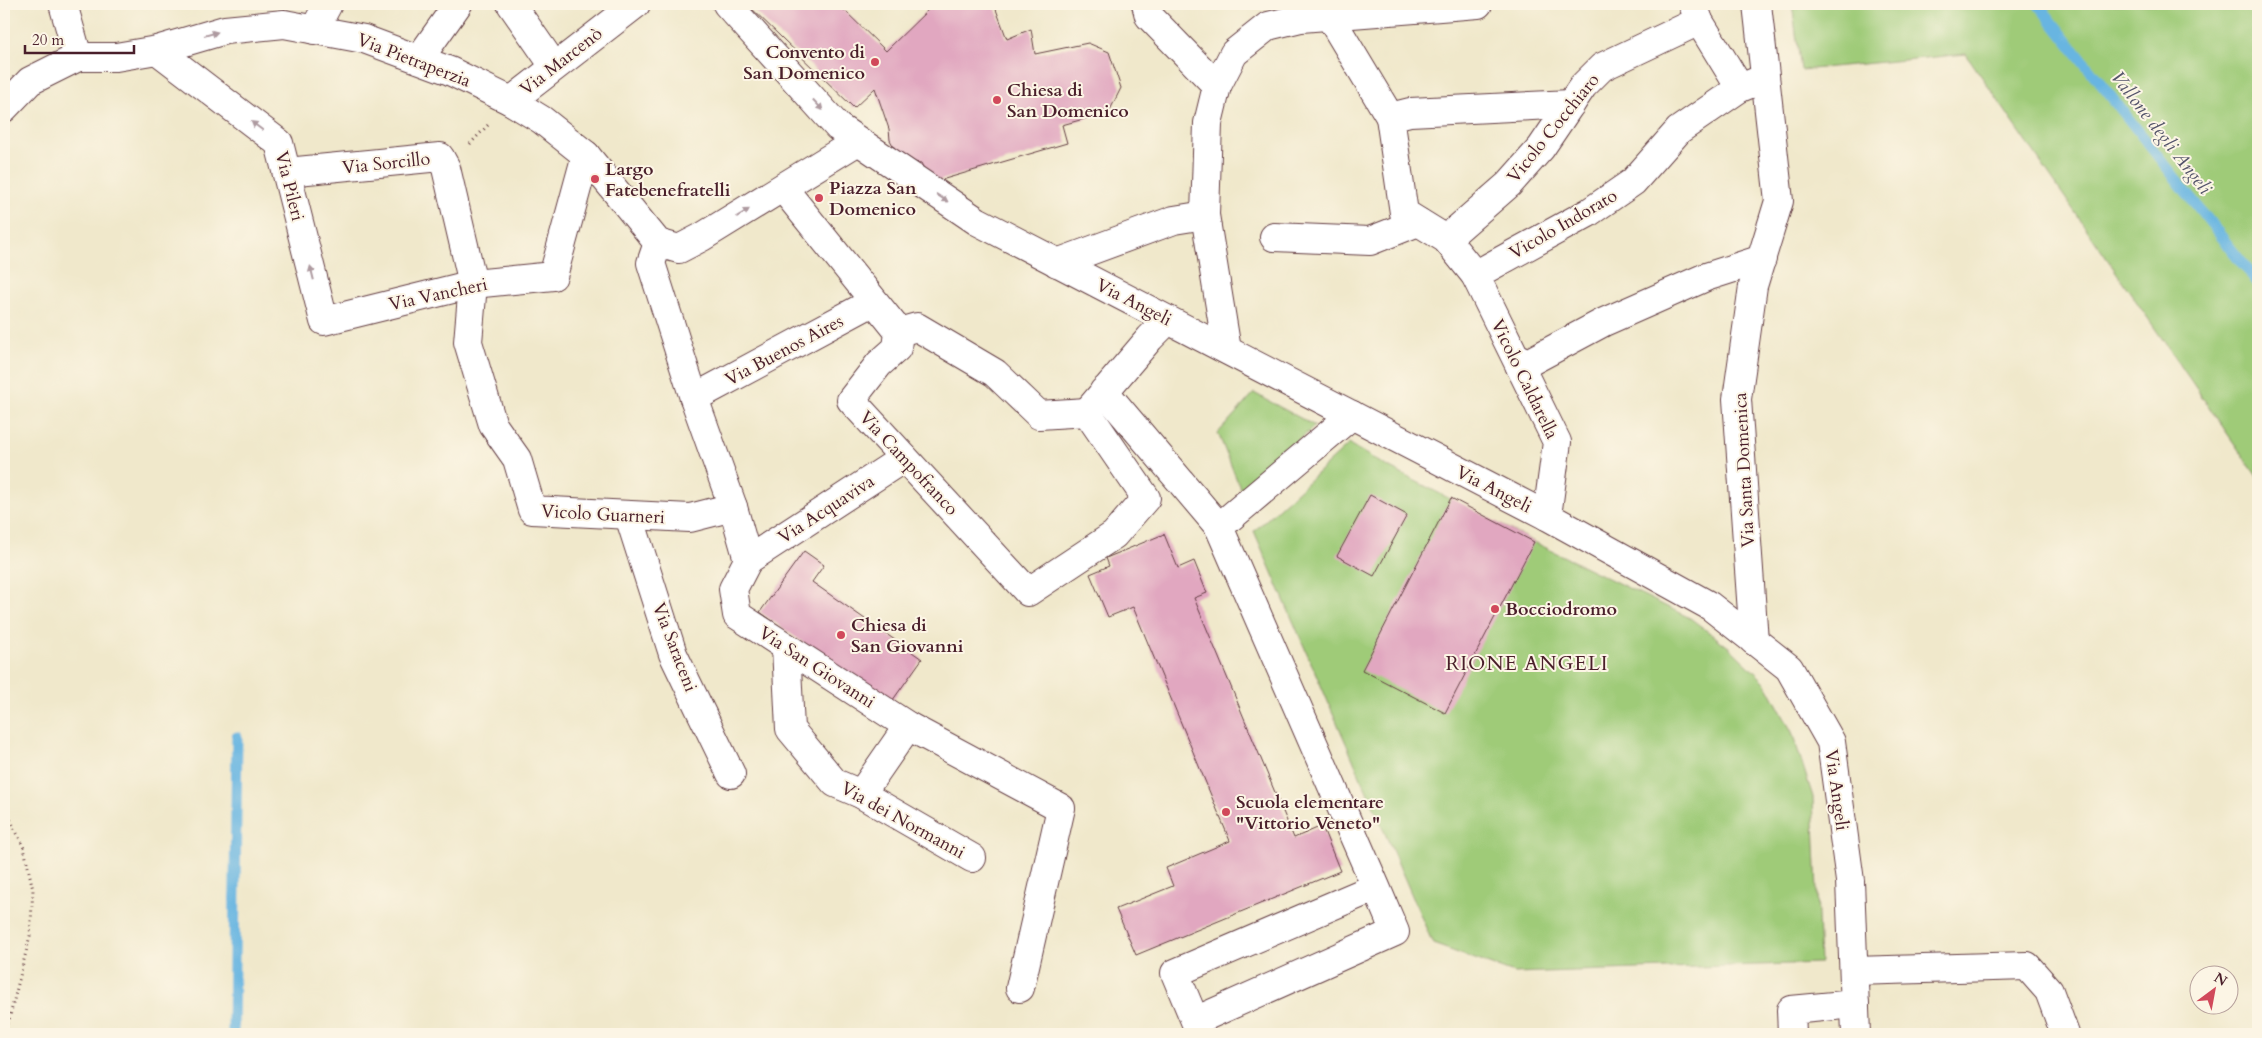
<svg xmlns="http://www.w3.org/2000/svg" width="2262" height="1038" font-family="Cardo,serif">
  <rect width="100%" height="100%" fill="#fcf5e5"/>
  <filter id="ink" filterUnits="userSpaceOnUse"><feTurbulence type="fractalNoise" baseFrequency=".02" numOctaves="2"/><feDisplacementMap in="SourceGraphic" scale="10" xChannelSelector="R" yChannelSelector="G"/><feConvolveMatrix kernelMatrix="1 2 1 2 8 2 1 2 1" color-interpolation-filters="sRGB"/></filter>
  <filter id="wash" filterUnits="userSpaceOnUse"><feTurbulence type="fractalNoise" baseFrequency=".0096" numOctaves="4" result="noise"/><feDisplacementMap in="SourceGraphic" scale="20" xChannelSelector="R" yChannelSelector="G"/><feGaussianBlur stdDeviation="1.12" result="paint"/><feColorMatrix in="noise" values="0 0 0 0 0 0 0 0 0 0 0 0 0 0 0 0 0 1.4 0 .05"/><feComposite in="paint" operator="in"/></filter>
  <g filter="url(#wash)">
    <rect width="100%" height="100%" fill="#f0e8cb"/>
    <g fill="#9fcb78" stroke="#747552">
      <path d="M1792,4H2258V478L1966,54L1801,70Z"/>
      <path d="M1254,393L1315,426L1241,490L1218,433Z"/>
      <path d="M1349,444L1386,466L1534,542L1690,618L1730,648L1765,682L1792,732L1813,797L1820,963L1514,973L1433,944L1254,531Z"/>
    </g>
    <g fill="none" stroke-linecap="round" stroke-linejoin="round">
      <g stroke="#68b5e1" stroke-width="11">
        <path d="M2038,4L2258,283"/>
        <path d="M233,1034L237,737"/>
      </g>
    </g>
    <g id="blocks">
      <g fill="#e1a7c0">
        <path d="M747,4H838L886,51L934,4H994L1007,39L1031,29L1035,54L1088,43L1109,52L1121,88L1109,112L1062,125L1067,143L931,183L921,163L906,161L899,156L890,140L889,129L875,88L854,108Z"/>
        <path d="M1370,495L1407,515L1374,576L1337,556Z"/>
        <path d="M1451,498L1534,542L1445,713L1362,670Z"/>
        <path d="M1164,534L1178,568L1194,561L1207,593L1194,598L1294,838L1322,826L1340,871L1136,955L1116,909L1173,886L1166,868L1230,841L1133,607L1108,617L1090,574L1109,566L1106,558Z"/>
        <path d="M804,551L824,565L812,582L922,659L890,704L760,612Z"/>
      </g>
    </g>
  </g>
  <g filter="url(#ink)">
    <use href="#blocks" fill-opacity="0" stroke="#633d43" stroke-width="1"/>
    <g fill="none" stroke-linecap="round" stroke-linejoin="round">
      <defs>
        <g id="minor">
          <path d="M63,4L78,57"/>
          <path d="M511,4L554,66"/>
          <path d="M727,4L838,127L977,221L1547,516L1710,606L1789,668L1831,742L1850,881L1856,1034"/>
          <path d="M1146,4L1149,16L1217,86"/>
          <path d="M1693,4L1699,21L1740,88"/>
          <path d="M1330,17L1390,117L1410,112L1571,104"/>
          <path d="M314,30L328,4"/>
          <path d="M157,50L279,143L324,321L473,284L553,276L586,155"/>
          <path d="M419,59L458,4"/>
          <path d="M511,101L636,4"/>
          <path d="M4,108L30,81L78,57H116L157,50L225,30L284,24L364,39L450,71L511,101L542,120L586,155L658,243L679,249L702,237L858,141"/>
          <path d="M1390,117L1404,213L1446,239L1475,275L1557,442L1547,516"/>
          <path d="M287,172L440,157L446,168L473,284L468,342L493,425L517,459L532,510L690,518L733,507"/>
          <path d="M783,188L899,332L897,348L879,364L851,400L1028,592L1114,535L1146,498L1087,412L1150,338L1168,320"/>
          <path d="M1274,237L1370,241L1418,222"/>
          <path d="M1446,239L1509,184L1541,148L1583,86L1602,67L1699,21"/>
          <path d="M658,243L651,263L694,398L733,507L748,560L733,589L737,615L908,726L1061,808L1020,988"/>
          <path d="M1057,263L1174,220L1205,215"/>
          <path d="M1475,275L1588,213L1633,182L1679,130L1740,88L1765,78"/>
          <path d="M899,332L917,327L995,373L1039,415L1087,412"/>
          <path d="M1227,350L1205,215L1208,123L1217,86L1234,53L1268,26L1301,18L1478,4"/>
          <path d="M1520,367L1604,322L1706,277L1762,259"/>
          <path d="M1104,391L1219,527L1376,887L1395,932L1195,1021L1175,973L1376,887"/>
          <path d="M694,398L873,302"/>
          <path d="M629,516L673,654L731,774"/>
          <path d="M1219,527L1352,415"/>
          <path d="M748,560L904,458"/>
          <path d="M1754,641L1737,399L1753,286L1779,201L1757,4"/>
          <path d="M786,647L790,729L835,783L861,794L972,858"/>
          <path d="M861,794L908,726"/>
          <path d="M1854,971L2027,966L2049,991L2065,1034"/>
          <path d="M1792,1034L1791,1010L1855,1004"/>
        </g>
      </defs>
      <use href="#minor" stroke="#633d43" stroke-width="30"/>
      <g stroke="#633d43" stroke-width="3" stroke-dasharray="1 4" stroke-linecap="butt">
        <path d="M470,144L488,125"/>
        <path d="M4,806L24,848L33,890L30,936L9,1020L4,1027"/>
      </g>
      <use href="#minor" stroke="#fff" stroke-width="28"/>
    </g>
    <defs><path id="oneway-solid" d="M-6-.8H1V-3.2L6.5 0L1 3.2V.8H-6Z" transform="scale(1.25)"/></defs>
    <g fill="#ae9aa0">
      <use href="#oneway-solid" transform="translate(211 34) rotate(-16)"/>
      <use href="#oneway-solid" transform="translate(818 105) rotate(47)"/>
      <use href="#oneway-solid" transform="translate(257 126) rotate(-143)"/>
      <use href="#oneway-solid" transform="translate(942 198) rotate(33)"/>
      <use href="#oneway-solid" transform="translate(743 213) rotate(-31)"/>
      <use href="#oneway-solid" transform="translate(312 273) rotate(-104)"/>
    </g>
  </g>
  <g fill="#d1495b" stroke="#fcf5e5" stroke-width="2">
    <circle cx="875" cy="62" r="5"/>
    <circle cx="997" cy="100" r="5"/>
    <circle cx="595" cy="179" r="5"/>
    <circle cx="819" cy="198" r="5"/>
    <circle cx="1495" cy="609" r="5"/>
    <circle cx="841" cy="635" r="5"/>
    <circle cx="1226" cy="812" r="5"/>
  </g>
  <g text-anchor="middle" stroke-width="4" stroke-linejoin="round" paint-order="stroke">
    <g font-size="18" font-weight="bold" fill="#4a1f2b" stroke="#fcf5e5" text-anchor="start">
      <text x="865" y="58" text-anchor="end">Convento di<tspan x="865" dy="21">San Domenico</tspan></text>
      <text x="1007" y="96">Chiesa di<tspan x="1007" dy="21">San Domenico</tspan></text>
      <text x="605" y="175">Largo<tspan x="605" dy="21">Fatebenefratelli</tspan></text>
      <text x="829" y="194">Piazza San<tspan x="829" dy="21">Domenico</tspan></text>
      <text x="1505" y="615">Bocciodromo</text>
      <text x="851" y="631">Chiesa di<tspan x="851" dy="21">San Giovanni</tspan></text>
      <text x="1236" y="808">Scuola elementare<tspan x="1236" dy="21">"Vittorio Veneto"</tspan></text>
    </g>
    <g font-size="18" fill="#4a1f2b" stroke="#fcf5e5">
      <text transform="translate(414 60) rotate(21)" y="6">Via Pietraperzia</text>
      <text transform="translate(561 61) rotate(-38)" y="6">Via Marcenò</text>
      <text transform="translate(1553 128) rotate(-51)" y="6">Vicolo Cocchiaro</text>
      <text transform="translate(386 163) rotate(-6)" y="6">Via Sorcillo</text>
      <text transform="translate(290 186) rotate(76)" y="6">Via Pileri</text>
      <text transform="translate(1563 224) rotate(-30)" y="6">Vicolo Indorato</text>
      <text transform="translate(438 294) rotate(-12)" y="6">Via Vancheri</text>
      <text transform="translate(1134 302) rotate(27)" y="6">Via Angeli</text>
      <text transform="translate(784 350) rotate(-28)" y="6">Via Buenos Aires</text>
      <text transform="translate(1525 379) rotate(64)" y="6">Vicolo Caldarella</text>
      <text transform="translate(909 463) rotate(47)" y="6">Via Campofranco</text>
      <text transform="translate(1744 470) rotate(-93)" y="6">Via Santa Domenica</text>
      <text transform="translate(1494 489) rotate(27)" y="6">Via Angeli</text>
      <text transform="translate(826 509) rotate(-33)" y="6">Via Acquaviva</text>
      <text transform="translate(603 514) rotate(3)" y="6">Vicolo Guarneri</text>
      <text transform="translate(675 647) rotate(69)" y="6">Via Saraceni</text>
      <text transform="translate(817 667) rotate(33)" y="6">Via San Giovanni</text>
      <text transform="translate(1837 790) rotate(82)" y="6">Via Angeli</text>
      <text transform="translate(903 820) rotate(29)" y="6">Via dei Normanni</text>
    </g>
    <g font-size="19" font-style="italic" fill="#54546b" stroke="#fcf5e5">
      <text transform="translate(2162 132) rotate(52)" y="7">Vallone degli Angeli</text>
    </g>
    <g font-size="20" letter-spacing="1" fill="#4a1f2b" stroke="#fcf5e5">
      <text x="1527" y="670">RIONE ANGELI</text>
    </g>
  </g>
  <rect width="2262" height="1038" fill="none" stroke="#fcf5e5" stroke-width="20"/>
  <g transform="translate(2214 990) rotate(32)"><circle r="24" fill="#fcf5e5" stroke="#b59f9b"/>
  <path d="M0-4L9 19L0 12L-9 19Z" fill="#d1495b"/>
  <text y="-8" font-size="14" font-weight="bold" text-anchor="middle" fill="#4a1f2b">N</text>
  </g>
  <path d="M25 45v8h109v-8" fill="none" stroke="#4a1f2b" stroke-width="2.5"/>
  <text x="32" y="45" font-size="15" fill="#4a1f2b" stroke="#fcf5e5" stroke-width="4" paint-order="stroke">20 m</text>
</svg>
